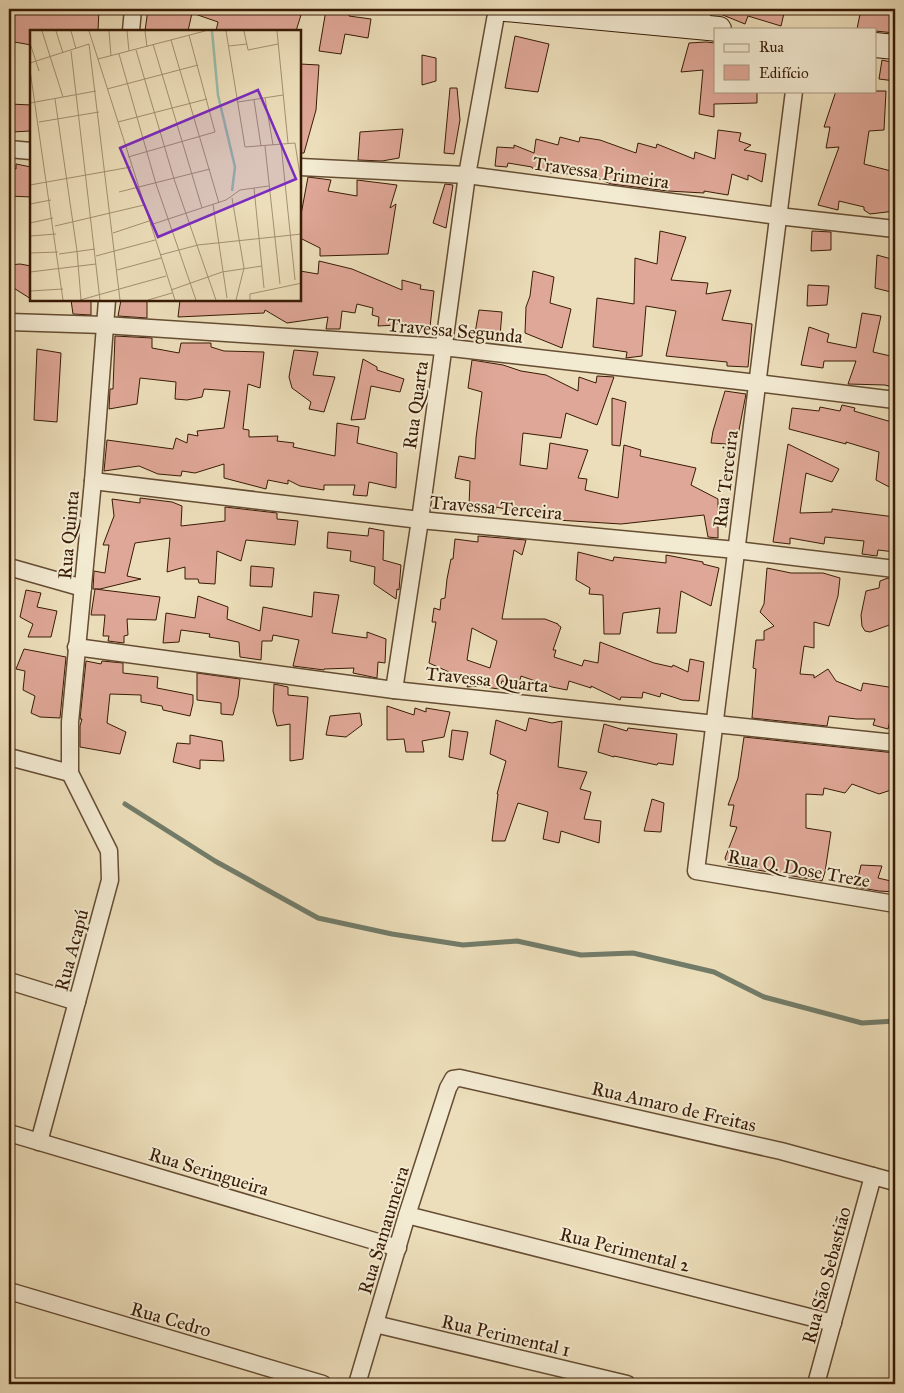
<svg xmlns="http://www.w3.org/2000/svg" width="904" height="1393" font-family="'IM FELL Great Primer',serif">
  <rect width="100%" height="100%" fill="#ecdeba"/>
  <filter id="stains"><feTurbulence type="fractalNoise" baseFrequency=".004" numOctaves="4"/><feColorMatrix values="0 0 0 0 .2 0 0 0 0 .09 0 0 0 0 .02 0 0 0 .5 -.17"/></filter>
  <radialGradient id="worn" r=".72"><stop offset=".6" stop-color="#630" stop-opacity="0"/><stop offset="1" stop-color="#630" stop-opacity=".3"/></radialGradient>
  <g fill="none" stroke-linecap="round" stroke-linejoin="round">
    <path stroke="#727c69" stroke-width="5" d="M125,804L215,861L318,918L392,934L463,945L517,941L581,955L633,953L714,972L764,997L862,1023L895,1021"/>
  </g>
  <g fill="#dfa797" stroke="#381b05" fill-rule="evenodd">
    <path d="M9,9H99L98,31H31V45L9,41Z"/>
    <path d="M148,9H276L301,15L296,31H216L218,22L192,13L188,31H145Z"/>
    <path d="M713,9H785L781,26L748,16L745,24L713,11Z"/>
    <path d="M861,9H895V33L875,31V29H857Z"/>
    <path d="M326,10L350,12L349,16L371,19L368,38L345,34L341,54L319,51Z"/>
    <path d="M515,36L549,44L538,92L505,88Z"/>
    <path d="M706,42L715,43V91H757V103L714,104V117L699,114L703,70L681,72L689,43Z"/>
    <path d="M422,55L436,58V81L422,85Z"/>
    <path d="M882,60L895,63V81L879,79Z"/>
    <path d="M300,64L319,65L316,110L304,153H300Z"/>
    <path d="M450,88H457L460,120L454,154L444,153Z"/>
    <path d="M836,91H886L884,130L869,131L864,164L895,172V211L870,214L864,210V207L839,201L838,210L818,205L839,147L826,148L830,127H824Z"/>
    <path d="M10,104L31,105L30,131L12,132Z"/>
    <path d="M403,129L399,158L382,161L358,160L360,132Z"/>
    <path d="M718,130L741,133L739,141L751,145L744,150L766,154L762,182L748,175V180L732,174L728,195L704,191V193L668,191L611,184L590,175L551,173L532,168V167L508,163L507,167L495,166L497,147L514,148V145L534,153L536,139L558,145L560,137L579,142L580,137L600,140L636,153L638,143L656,148L657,144L694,159L695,152L715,159Z"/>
    <path d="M16,164L31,167V197L9,196V166L16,169Z"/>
    <path d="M308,177L331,180L328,191L357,196V180L397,185L390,208L396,204L388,254L320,256V248L300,238V220Z"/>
    <path d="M445,184L453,185L446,228L433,223Z"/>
    <path d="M660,231L686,237L671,280L708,283L706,294L731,290L722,320L752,324L748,367L727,366V362L666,356L676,311L646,306L642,356L626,358L627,352L593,347L597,298L634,304L635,258L657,264Z"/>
    <path d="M812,231L831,232V250L811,251Z"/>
    <path d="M877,255L895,260V293L875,288Z"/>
    <path d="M319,261L352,269L402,290V280L421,285L420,289L434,291L430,327L397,323L396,325L378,326L379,317L372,315L373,308L357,304L355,313L342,311L340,329H326L328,317L287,323L265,310L264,313L178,317L180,300H300V271L318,274Z"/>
    <path d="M20,264L31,266V299L9,285V265Z"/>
    <path d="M533,271L554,277L550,303L571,309L562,348L525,333L526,307L530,296Z"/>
    <path d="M808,285L829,286L827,305L807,306Z"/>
    <path d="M71,300H91V315L73,314Z"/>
    <path d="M121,300H147V318L118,316Z"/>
    <path d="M479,310L502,312L500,336L475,333Z"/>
    <path d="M862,313L881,316L873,352L895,357V388L885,385L848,384L856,361H824L823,368L801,365L809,327L829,334L827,342L856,348Z"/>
    <path d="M115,336L152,338V348L179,353L181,343H211V347L224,351L264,352L260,388L248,384L243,429L249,430V437L278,436L277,441L294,443L293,447L335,456L337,423L359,427L357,443L397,453L396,488L369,482L367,496L353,495L355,485H324V490L300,486L288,480V484L268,480L266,489L224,478V464L195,473L182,471L181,476L158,474L139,466L104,471L107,440L173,449L176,438L187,443L188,434L198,436L197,431L224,428L230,391L204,389L202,397L187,400L175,399L176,382L140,378L137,404L109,409L110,389H113Z"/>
    <path d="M37,349L61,353L57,422L34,420Z"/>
    <path d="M294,350L318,352L313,375L335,377L324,412L309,409L311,402L292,388L289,377Z"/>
    <path d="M363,359L377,367V370L404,379L400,392L371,386L365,419L351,420Z"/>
    <path d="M472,360L503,365L521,371L546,375L578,391L579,377L596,383L597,376L614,377L597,425L566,413L561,438L523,433L520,465L547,469L550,443L588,450L578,478L587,479L585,490L618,498L624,445L641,450L640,456L696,468L691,485L718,499V538L708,537L704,515L621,524L557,520L496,507L495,514L469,506L470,481L455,478L459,456L475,459L476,438L482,392L468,388Z"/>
    <path d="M725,391L746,394L738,435L730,434L727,444L711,443L713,431Z"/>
    <path d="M612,398L626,402L620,446L612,445Z"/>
    <path d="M842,405L855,408L854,411L895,423V490L876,480L879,452L846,442V444L789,429L792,408L819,411L820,407L840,411Z"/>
    <path d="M788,444L839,469L832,482L806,473L800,513L832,512V509L895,517V552L878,550L877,556L862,554L864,541L825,537L824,544L790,538V544L773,542Z"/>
    <path d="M140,498L172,502L182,506L181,526L225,521V507L277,513V519L298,521L295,545L246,540L241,561L217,551L215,584L199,583L198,579H185V567L167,572L170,538L135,543L127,576L141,579L100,589H93L94,571L105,573L109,545H103L114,516L112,499L140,503Z"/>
    <path d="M369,528L384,531L383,560L401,565L399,590L397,589L396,599L374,584L375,567L350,561L351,551L327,548L328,532L368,536Z"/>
    <path d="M478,536L526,540L522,555L514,550L502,619H545L558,624V625L561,627L553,650H556L554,657L582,666L584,660L598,663L600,642L654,663L672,667L673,665L688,672L690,659L704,662L699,701L682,700L661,693L660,697L643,692L642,698L621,697L620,700L591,686V688L569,681L567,690L552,687L521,676L519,684L502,681L499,689L478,686L467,687L469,680H447L449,672L429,663L436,622H432L434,608L440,610L441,599L445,598L447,579L451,559H453L455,539L478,542ZM472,628L497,641L490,668L467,660Z"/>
    <path d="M578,552L613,561L614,557L666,563V555L703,562V564L719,568L711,606L681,591L676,633H657L660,608L623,613L620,634H604L603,595L589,594L590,588L576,580Z"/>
    <path d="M251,566L274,568L272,587L250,586Z"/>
    <path d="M767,568L791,573H823L840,578L838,596L829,626L814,622V648L804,646L800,674L814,675V678L828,669L836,681L861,691L863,683L895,688L892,713L888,729L873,725L875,719H857L829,716L827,726L752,718L756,669L753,668L756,640H764V631L774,626L760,612L764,604Z"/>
    <path d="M888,578L892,579L894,591L891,606L892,624L870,632L865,631L862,626L861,615L866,591L879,588L880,581Z"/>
    <path d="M95,589L160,597L156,620L127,619L128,635L124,636V643L108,641L109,636H103L105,615H91Z"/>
    <path d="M26,590L41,593L37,607L57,611L51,637H28L33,624L20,617Z"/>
    <path d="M314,592L339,595L332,633L367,638V632L386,639L385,663L378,662L377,678L353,673L354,668L324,669V670L293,666L299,640L273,635L272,641H262L261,660L240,657L239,642L209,637L210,634L181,630L179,642L163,643L166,613L195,618L198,596L228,607L227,619L260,631L263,607L312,617Z"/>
    <path d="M24,649L66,657L60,718L40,717L31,713L35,696L23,690L25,671L16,669Z"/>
    <path d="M86,661L101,664L102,661L123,663V673L158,677L157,688L193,695V703L190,716L163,710L162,706L141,702V695L110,694L107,723L126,732L120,754L80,747V726L82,719H80Z"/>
    <path d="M197,673L240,679L238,697L233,715L221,714V703L197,700Z"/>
    <path d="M274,684L288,687V695L308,697L303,759L290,761V724L277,726L273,711Z"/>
    <path d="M387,706L414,715L415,708L426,712V708L450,712L444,737L422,741L424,752H406L404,739L387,740Z"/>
    <path d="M360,713L362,725L346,737L326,735L330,716Z"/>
    <path d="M529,718L552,723L562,721L558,767L587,772L580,789L591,792L584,819L601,821L599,843L561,831L559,843L543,839L548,812L518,803L505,841H492L498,794H497L506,761L490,754L496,720L526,731Z"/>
    <path d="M604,724L627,731L628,728L677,734L673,765L658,763L657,765L614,756V757L598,752Z"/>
    <path d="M452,730L468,732L463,760L449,757Z"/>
    <path d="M190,735L222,741L224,761L200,760V769L173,762L177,743L190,744Z"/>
    <path d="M744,737L895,753V783L894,789L879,794L852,784L845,793L824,788L823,795L806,794V828L831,832L825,872L822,881L728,865L725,858L737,827L730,826L734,805H728L738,778Z"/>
    <path d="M652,799L664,803L661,832L644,831Z"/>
    <path d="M861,865L882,866L878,878L895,882V892L879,891L856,887Z"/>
  </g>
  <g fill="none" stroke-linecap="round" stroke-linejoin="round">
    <defs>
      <g id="street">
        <path d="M700,27L703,9"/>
        <path d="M131,31L133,9"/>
        <path d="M794,91L696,871L895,904"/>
        <path d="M9,149L31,151"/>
        <path d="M300,167L467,175L778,216L895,229"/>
        <path d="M9,322L104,325L443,347L757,383L895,400"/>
        <path d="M93,481L420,520L736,550L895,569"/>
        <path d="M9,567L83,588"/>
        <path d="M76,647L394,690L895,743"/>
        <path d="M394,690L420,520L467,175L497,9"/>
        <path d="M9,757L70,773"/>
        <path d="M9,981L77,1002"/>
        <path d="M9,1133L398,1248"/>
        <path d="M39,1142L110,880L109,851L70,773V722L93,481L107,300"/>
        <path d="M407,1215L833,1323"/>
        <path d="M9,1291L323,1384"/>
        <path d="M375,1324L627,1384"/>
        <path d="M357,1384L407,1215L448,1088L453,1079L460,1078L781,1151L895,1182"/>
        <path d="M816,1384L873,1176"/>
      </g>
      <g id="secondary">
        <path d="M505,9L719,29"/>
        <path d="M875,45L895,47"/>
      </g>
    </defs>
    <use href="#street" stroke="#654c32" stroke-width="19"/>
    <use href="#secondary" stroke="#381b05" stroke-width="26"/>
    <use href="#street" stroke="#f3ead2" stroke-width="16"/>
    <use href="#secondary" stroke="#f3ead2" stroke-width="24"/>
  </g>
  <g text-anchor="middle" stroke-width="4" stroke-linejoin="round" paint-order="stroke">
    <g font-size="19" fill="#381b05" stroke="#f3ead2">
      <text transform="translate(601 172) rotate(8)" y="7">Travessa Primeira</text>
      <text transform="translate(455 330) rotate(5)" y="7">Travessa Segunda</text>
      <text transform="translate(415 405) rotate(-82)" y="7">Rua Quarta</text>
      <text transform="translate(725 479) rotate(-83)" y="7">Rua Terceira</text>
      <text transform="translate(496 507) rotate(5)" y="7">Travessa Terceira</text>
      <text transform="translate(68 535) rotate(-85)" y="7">Rua Quinta</text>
      <text transform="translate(487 679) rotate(6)" y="7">Travessa Quarta</text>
      <text transform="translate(799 868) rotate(10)" y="7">Rua Q. Dose Treze</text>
      <text transform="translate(71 950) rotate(-75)" y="7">Rua Acapú</text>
      <text transform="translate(674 1106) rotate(13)" y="7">Rua Amaro de Freitas</text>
      <text transform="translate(209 1171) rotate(17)" y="7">Rua Seringueira</text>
      <text transform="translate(383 1230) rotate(-73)" y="7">Rua Samaumeira</text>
      <text transform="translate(625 1249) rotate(14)" y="7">Rua Perimental 2</text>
      <text transform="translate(826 1275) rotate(-75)" y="7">Rua São Sebastião</text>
      <text transform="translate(171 1319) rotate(16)" y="7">Rua Cedro</text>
      <text transform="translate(506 1335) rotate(13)" y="7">Rua Perimental 1</text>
    </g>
  </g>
  <g transform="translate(30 30)">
    <rect width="271" height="271" fill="#ecdeba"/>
    <path fill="none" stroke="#99bcac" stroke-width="2.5" d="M182,1L188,65L205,137L202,161"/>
    <path fill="none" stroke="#a49072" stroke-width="1" d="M12,1L33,67M26,1L33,23M41,1L46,19M59,1L145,270M79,1L81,26M97,1L99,21M115,1L117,17M196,1L215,117L265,113L272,158M214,1L218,20L248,14M247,1L258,113M141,10L189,173M0,13L9,41M59,14L90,270M123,14L172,178M199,16L217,14M106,20L144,149L186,270M41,21L70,270M89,24L126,154L166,270M68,29L175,1M0,33L59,14M0,40L33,270M77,59L168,35M235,68L243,115M25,69L47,221L51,270M224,70L231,116M208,72L253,65M0,73L66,61M9,92L69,82M88,92L177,69M251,114L265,250M235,116L250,254M98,127L185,102L159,5M0,155L101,137M224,158L234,258M89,162L180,139M202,168L214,238L206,270M0,174L21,170M183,174L197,268M0,193L23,188M120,195L196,170L210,160L239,156M25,196L114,175M83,203L119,191M0,206L26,204M0,223L28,222M29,224L65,219M130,225L168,215L272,204M66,226L125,210M87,240L131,228M0,242L66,234M141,260L192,242L232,236M0,261L33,259M50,270L136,246M118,270L142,263M220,270V264L272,253"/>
    <path fill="#7b2cbf" fill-opacity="0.15" stroke="#7b2cbf" stroke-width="2.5" d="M228,60L266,149L128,207L90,118Z"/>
    <rect width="271" height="271" fill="none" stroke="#381b05" stroke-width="2.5"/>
  </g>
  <rect width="904" height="1393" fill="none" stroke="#ecdeba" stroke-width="30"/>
  <rect x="10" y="10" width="884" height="1373" fill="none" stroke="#381b05" stroke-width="2.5"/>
  <rect x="15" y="15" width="874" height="1363" fill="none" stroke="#381b05"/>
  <rect x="714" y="28" width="162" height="65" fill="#f3ead2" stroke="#a89780"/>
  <rect x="724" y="44" width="25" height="8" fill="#f3ead2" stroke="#a89780"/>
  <text x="759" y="52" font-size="15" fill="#381b05">Rua</text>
  <rect x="724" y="65" width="25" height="15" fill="#dfa797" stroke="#a89780"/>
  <text x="759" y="78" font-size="15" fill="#381b05">Edifício</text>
  <rect width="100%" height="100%" filter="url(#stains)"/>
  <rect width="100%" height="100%" fill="url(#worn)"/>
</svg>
